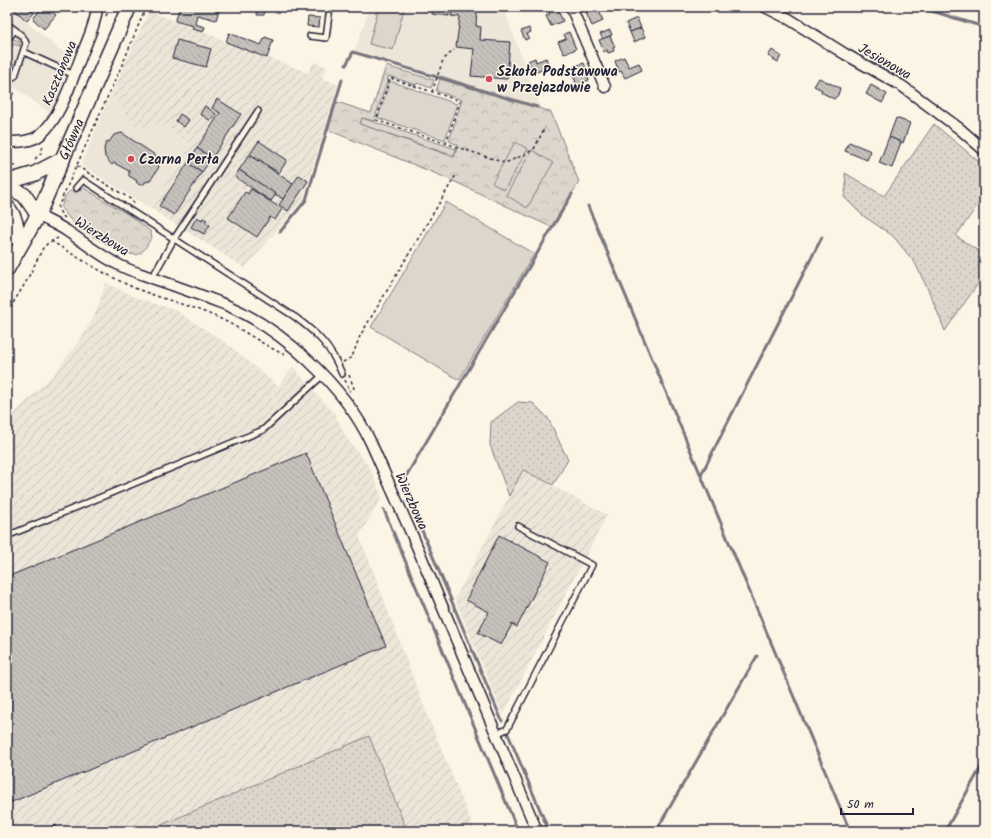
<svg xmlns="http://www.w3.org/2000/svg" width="991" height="838" font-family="Kalam,sans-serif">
  <defs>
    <pattern id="industrial-furrows" width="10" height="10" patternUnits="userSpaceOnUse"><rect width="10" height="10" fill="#ece5d8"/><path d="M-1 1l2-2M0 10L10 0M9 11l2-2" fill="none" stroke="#cac4ba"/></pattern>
    <pattern id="grass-dots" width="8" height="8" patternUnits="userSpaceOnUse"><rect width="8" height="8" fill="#dcd6cc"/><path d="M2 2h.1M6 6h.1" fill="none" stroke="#bcb7b0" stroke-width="1.8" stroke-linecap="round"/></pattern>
    <pattern id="forest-crowns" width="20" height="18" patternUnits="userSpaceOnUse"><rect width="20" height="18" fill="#dcd6cc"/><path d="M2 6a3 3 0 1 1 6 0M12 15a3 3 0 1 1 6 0" fill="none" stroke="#bcb7b0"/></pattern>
    <pattern id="building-back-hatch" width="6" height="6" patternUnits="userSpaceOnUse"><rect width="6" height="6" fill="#c6c1bb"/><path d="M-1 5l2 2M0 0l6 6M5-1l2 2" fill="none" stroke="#aaa6a2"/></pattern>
  </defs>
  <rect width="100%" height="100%" fill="#fcf5e5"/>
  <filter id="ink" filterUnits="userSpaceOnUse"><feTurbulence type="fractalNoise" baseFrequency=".025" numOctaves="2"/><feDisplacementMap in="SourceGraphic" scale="8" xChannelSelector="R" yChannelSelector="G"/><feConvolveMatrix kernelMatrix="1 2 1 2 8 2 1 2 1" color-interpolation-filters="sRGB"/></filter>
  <g filter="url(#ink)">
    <g fill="#ece5d8">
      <path d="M8,7L68,56L62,70L66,72L58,102L51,114L7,82V9Z"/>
      <path d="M370,7H503L541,108L355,50Z"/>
      <path d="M111,94L137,127L161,123L191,146L150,208L81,165Z"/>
    </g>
    <g fill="url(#industrial-furrows)">
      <path d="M149,11L308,73L314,62L327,67L322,78L338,85L303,199L245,268L150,208L191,146L161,123L137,128L111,94Z"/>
      <path d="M106,283L133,296L177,311L229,345L278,386L293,367L320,398L335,414L346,437L370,468L382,497L359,536L370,563L426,712L475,831H407L369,737L147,831H7V420L53,375L79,341L95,315Z"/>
      <path d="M523,470L607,515L503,715L455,599Z"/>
    </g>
    <g fill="url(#grass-dots)" stroke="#7f7c84">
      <path d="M13,39L19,41L20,46L13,44L8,61L15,64L12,72L10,73L9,72L13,67L7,62V58L10,54L7,52V47Z"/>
      <path d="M934,124L984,166V196L956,236L984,255V275L945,331L931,296L915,263L893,236L862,215L844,197L846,188L845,173L884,196Z"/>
      <path d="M518,402L533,403L548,418L568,460L553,485L523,470L509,496L490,445L491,422Z"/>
      <path d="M369,736L407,831H147Z"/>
    </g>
    <g fill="url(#forest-crowns)" stroke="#7f7c84">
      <path d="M386,66L434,80L431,88L417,83L416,85L389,76L374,121L362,118L360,124L454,157L458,145L449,141L462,100L436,91L441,76L551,112L579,182L551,227L449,179L328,130L337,102L371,113Z"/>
      <path d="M84,188L135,219L150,231L152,237C148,242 145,251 139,254C129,259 84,232 75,225C70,220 66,213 61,208C64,199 67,187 78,191Z"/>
    </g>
    <g fill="#dcd6cc" stroke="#7f7c84">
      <path d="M379,7H395L404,9L393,50L369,44Z"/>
      <path d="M390,81L457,104L445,140L378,118Z"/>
      <path d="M362,118L456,149L454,156L360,124Z"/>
      <path d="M515,142L528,149L504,190L492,183Z"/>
      <path d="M532,150L553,163L527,208L506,195Z"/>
      <path d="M446,202L534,254L459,380L371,327Z"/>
    </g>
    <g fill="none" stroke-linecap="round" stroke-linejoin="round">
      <g stroke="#78757e" stroke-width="3">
        <path d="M919,7L984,27"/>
        <path d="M346,65L353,52L537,107"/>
        <path d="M588,206L850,831"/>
        <path d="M280,232L306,200L342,80"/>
        <path d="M701,475L822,237"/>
        <path d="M384,510L518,831"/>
        <path d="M502,721L402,483L572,194"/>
        <path d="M508,734L549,831"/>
        <path d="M656,831L757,656"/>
        <path d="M945,831L984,762"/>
      </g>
    </g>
    <g fill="url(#building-back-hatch)" stroke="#22223b">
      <path d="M13,7H26L34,13L27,21L12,8Z"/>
      <path d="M42,7H46L56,15L44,29L33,19Z"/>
      <path d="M180,7H189L196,9L197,7H220L216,20L197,15L195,24L205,27L203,32L192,29L193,26L175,21Z"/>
      <path d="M258,7H270V9L265,8L264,15H257Z"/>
      <path d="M433,7H477L476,26L481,27L480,40L510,42L507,79L471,76L474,49L456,47L460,17L451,16L452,13L449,12V16L432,14Z"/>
      <path d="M547,7H560L561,9L558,11L563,21L551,26L546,16L550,14Z"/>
      <path d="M598,8L603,21L592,26L586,13Z"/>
      <path d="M308,17L320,18L319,27L307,26Z"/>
      <path d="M637,18L641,28L630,32L626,23Z"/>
      <path d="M529,28L531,32L527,34L529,38L525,40L521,31Z"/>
      <path d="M641,28L645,37L634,42L630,32Z"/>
      <path d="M610,30L612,35L603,39L600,34Z"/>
      <path d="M569,32L576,49L564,54L558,42L566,39L564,34Z"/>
      <path d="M229,33L261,45L265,37L273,40L267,58L226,42Z"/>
      <path d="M610,36L615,47L613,48L614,51L608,53L607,50L604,52L599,40Z"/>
      <path d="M177,40L211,49L206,67L172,58Z"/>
      <path d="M772,50L781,56L778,62L768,56Z"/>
      <path d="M624,57L629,67L639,63L642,70L625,78L621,71L619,72L615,61Z"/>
      <path d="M535,58L536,62L546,58L549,67L532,74L528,61Z"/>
      <path d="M584,63L586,68L584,69L589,80L577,85L572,73L577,71L575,66Z"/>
      <path d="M819,78L840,88L838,95L834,99L821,92L822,90L814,86Z"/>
      <path d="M871,85L887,94L882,103L866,94Z"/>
      <path d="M7,88L14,92L7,107Z"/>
      <path d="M217,99L241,114L212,158L197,148L220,113L212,108Z"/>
      <path d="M205,106L216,114L211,121L200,114Z"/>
      <path d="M180,114L189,120L184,127L176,121Z"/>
      <path d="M896,118L910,123L903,143L889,137Z"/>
      <path d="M122,133L155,155L156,159L159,167L150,181L145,182L144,184L140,185L137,183L136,180L129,176V171L114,163L112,165L105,157L104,148L107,141L109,142L114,135Z"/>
      <path d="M889,137L901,142L892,168L879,163Z"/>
      <path d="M259,141L287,160L279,173L250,154Z"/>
      <path d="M849,142L871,151L867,160L845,151Z"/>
      <path d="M197,148L212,158L202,172L188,163Z"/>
      <path d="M249,155L258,161L259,160L263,162L262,163L293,184L283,199L239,170Z"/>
      <path d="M188,163L202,172L174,215L159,206Z"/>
      <path d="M239,170L276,194L271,201L235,177Z"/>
      <path d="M299,175L308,181L288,211L279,205Z"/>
      <path d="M251,189L282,209L275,220L270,217L257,237L228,218L245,192L248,194Z"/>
      <path d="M197,217L202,220L203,218L207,220L205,222L210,225L204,234L191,227Z"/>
      <path d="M306,453L386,646L7,804V577Z"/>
      <path d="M499,535L550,562L517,627L512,624L501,645L478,633L489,612L466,600Z"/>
    </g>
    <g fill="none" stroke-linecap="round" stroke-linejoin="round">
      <defs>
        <g id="service">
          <path d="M7,24L15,30"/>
          <path d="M310,36L326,38L330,7"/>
          <path d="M7,40L15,30L23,37L26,43L15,76L11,78L7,76"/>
          <path d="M24,52L74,75"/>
          <path d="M76,188L83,180L295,317C318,334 331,347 342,374"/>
          <path d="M152,278L174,239L258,111"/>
          <path d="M7,536L263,430L323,375"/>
          <path d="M496,734L507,729L592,565L518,526"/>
          <path d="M50,831L54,829"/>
        </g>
        <g id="minor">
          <path d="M571,7L605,87"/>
          <path d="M765,7L789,19L845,54L902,86L960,129L984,150"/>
          <path d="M7,142C18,142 31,142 40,135C48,128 55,118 60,108C69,91 75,72 82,54C88,39 96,23 97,7"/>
          <path d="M38,215C48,221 58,225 67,231C85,243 102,257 121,266C131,271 142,274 152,278C176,286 200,295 224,304C282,328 345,387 371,443L413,537L537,831"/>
        </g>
        <g id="secondary">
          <path d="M7,182L34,174L63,159"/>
          <path d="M7,186L24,195L38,215"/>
          <path d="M7,207C16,216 18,233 20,246"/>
          <path id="s1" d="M7,269L38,215L129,7"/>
        </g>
      </defs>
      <use href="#service" stroke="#22223b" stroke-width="8"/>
      <use href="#minor" stroke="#22223b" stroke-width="13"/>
      <use href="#secondary" stroke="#22223b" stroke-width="17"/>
      <g stroke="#22223b" stroke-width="1.5" stroke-dasharray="3 3" stroke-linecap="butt">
        <path d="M106,16L110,7"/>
        <path d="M66,63L71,54"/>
        <path d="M432,92L443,60L454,50"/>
        <path d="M446,143L460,101L390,78L376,120L505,163L526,154L534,149"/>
        <path d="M534,149L545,127"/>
        <path d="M35,159L41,153L43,146"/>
        <path d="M7,165L17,166"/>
        <path d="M77,166L132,200L135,205"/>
        <path d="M65,218L61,214L58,207L125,58L146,7"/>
        <path d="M51,241C79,258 107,276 137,289C165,300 196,307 223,320C245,331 265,346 287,356"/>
        <path d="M7,313L26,282L43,248L48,243L58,238"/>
        <path d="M343,362L352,357L360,336L456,175"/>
        <path d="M349,375L354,388L349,391"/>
        <path d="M345,380L350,391"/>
      </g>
      <use href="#service" stroke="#fcf5e5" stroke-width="5"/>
      <use href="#minor" stroke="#fcf5e5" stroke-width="10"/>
      <use href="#secondary" stroke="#fcf5e5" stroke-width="14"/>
    </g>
  </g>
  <g fill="#d1495b" stroke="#fcf5e5" stroke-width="1.5">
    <circle cx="489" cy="79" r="4"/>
    <circle cx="131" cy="159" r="4"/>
  </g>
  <g text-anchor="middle" stroke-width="3" stroke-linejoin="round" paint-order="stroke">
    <g font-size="14" fill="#22223b" stroke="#fcf5e5">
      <text transform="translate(885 61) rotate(30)" y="5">Jesionowa</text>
      <text transform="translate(59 73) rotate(-67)" y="5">Kasztanowa</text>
      <text dy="5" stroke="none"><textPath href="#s1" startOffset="145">Główna</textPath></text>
      <text transform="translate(102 236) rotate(32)" y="5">Wierzbowa</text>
      <text transform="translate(412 501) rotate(66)" y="5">Wierzbowa</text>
    </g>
    <g font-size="14" font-weight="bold" fill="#22223b" stroke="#fcf5e5" text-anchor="start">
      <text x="497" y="76">Szkoła Podstawowa<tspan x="497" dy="16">w Przejazdowie</tspan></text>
      <text x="139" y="164">Czarna Perła</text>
    </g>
  </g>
  <rect width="991" height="838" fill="none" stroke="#fcf5e5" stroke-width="24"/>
  <rect x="12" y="12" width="967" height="814" fill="none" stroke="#22223b" stroke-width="1.5" filter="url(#ink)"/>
  <path d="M841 808v6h72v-6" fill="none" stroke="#22223b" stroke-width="2"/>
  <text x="847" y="808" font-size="12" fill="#22223b" stroke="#fcf5e5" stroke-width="3" paint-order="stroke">50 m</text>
</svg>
